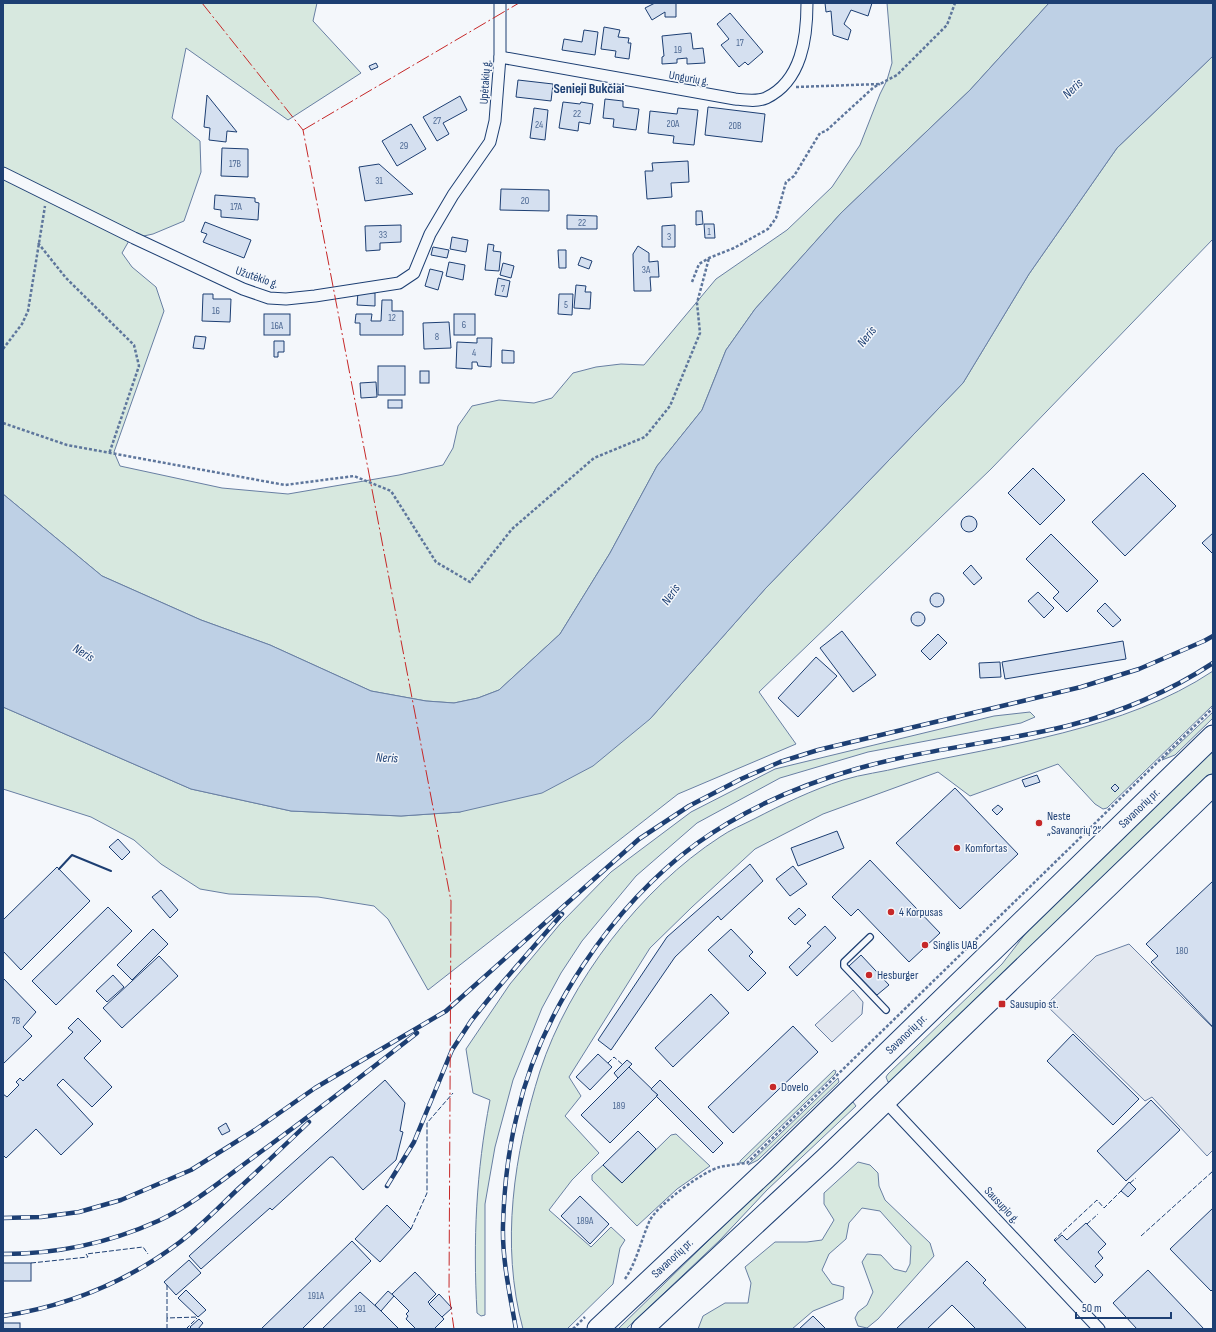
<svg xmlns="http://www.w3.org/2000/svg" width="1216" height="1332" font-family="'Sofia Sans Condensed',sans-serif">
  <rect width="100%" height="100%" fill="#f4f7fb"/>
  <g fill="#d7e8df" stroke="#687fa3">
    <path d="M3,3H317L313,21L361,73L288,120L186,48L172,118L200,141L201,172L184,221L153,234L130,239L122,253L132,267L156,287L164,311L114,452L120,466L222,488L288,494L399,475L443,465L453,448L458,426L472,406L499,400L534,403L552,398L573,373L596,367L621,364L644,365L716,279L787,230L832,187L860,145L880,94L887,80L892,63L887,3H1049L970,90L841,213L755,309L726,350L702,410L657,466L610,553L560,634L499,690L478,698L454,703L426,701L371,691L270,645L201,620L102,576L3,494Z"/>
    <path d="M1213,56V239L991,469L759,692L796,744L678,794L428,990L388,919L374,906L318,897L229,894L200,889L161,864L134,840L91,817L3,789V707L191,789L291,811L401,816L460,812L650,719L765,589L963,383L1029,274L1117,148Z"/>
    <path d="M1213,671V705L1107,808L1103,809L1095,804L1058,764L970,796L938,772L823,814L755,849L692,907L650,948L569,1077L581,1096L565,1116L599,1153L572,1180L549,1210L591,1247L611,1227L625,1240L620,1248L613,1284L567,1329H523C500,1244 514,1154 540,1071C569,982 641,888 720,837C730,830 742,825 754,819C783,804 812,790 843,780C862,774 883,772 902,767C1004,745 1125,730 1213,671Z"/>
    <path d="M1030,712L1035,717L1021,723L868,752L780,778L697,823L636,876L582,941L561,973L542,1008L513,1080L495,1147L485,1204V1315L481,1316L477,1313C473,1240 476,1172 490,1100L473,1093L466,1049L510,984L560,924L611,872L691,812L775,769L994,716Z"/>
    <path d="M1213,712V718L1175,755L1162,760Z"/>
    <path d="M1213,750V773L894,1080L888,1082L886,1077L888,1074L1002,964L1033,924Z"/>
    <path d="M834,1070L836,1071L835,1074L743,1163H740V1161Z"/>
    <path d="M838,1078L839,1082L758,1160L748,1165Z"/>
    <path d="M853,1102L856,1106L767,1190L720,1240L626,1329H618L849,1103Z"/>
    <path d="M676,1134L710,1166L677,1189L637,1226L592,1180V1175L603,1165L622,1183L671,1135Z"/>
    <path d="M858,1162L870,1165L878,1173L879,1186L885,1200L930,1243L934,1256L878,1319L867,1328L858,1326L855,1318L858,1312L867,1305L873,1292L862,1262L867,1254L881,1255L894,1269L906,1272L910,1264L911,1246L880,1211L862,1208L849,1223L846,1239L829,1254L822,1270L832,1284L844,1287L843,1299L813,1311L792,1329H698L703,1316L725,1303H748L751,1283L745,1267L775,1242H807L822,1240L834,1220L824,1204V1193Z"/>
  </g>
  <g fill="#e3e8f0" stroke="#687fa3">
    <path d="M1129,944L1213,1028V1150L1207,1156L1152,1097L1145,1101L1046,1005L1096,956Z"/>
    <path d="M853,990L863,1002L862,1014L832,1042L815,1025Z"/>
  </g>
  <path fill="#bed0e5" stroke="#687fa3" d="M1049,3H1213V56L1117,148L1029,274L963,383L765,589L650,719L593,766L542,793L460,812L401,816L291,811L191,789L3,707V494L102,576L201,620L270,645L371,691L426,701L454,703L478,698L499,690L560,634L610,553L657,466L702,410L726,350L755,309L841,213L970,90Z"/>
  <g fill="#d5e0f0" stroke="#1d3f73">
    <path d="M655,3H676V17H665V12L652,20L645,8Z"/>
    <path d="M825,3H872L868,16L851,10L844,24L851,30L848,40L833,35L831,11L826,12Z"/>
    <path d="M730,13L763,52L748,65L745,62L739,67L721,45L729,39L717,24Z"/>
    <path d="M604,27L620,30L618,37L629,38L628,43H631L629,59L615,57L616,51L601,49Z"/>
    <path d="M584,30L598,32L595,55L562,50L564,39L582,42Z"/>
    <path d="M691,33L693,49L703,48L705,63L687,64V58L677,59V63L662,64V57L664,56L662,36Z"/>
    <path d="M376,63L378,67L371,70L369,66Z"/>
    <path d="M518,80L553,84L551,101L516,97Z"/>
    <path d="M207,95L237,132L227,131L226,142L209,140L210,128L204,127Z"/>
    <path d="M460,96L467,110L443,123L449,134L437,141L423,117Z"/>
    <path d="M605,99L623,101V107L639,109L636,130L613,127L614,119L603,118Z"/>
    <path d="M563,102L580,104L581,102L593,104L590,124L579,122L578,131L559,128Z"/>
    <path d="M708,107L765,114L762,142L705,135Z"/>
    <path d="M534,108L548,110L545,140L530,138Z"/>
    <path d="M678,108L698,110L694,145L673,143L674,136L648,133L650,111L677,114Z"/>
    <path d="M411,124L426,149L397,166L382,141Z"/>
    <path d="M222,148L248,149V177L221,176Z"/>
    <path d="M688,161L689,182L671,183L672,197L647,199L645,171H653L652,163Z"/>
    <path d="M379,164L413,194L365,201L359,167Z"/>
    <path d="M501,189L549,190V211L500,210Z"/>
    <path d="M215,195L255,198V202L259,203L258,220L221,217V210L214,209Z"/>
    <path d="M696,211H702L703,224L696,225Z"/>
    <path d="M567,215L597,216V229H567Z"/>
    <path d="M205,222L251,240L244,258L203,242L207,234L201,232Z"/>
    <path d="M704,224H714L715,238H705Z"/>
    <path d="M401,225V242L380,243V250L366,251L365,226Z"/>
    <path d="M675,225V247H662V226Z"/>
    <path d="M452,237L468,240L466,252L450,249Z"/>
    <path d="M488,244L494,245L493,251L501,252L499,271L485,270Z"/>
    <path d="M638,246L649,253V262L658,261L659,277H650L651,291H634L633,254Z"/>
    <path d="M433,247L449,250L447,258L431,255Z"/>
    <path d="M558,250H566V268H559Z"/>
    <path d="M581,257L592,261L589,269L578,265Z"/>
    <path d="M449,262L465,265L463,280L446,276Z"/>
    <path d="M503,263L514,266L511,278L500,275Z"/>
    <path d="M430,269L443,272L438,290L425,286Z"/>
    <path d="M498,278L510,281L507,297L495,295Z"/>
    <path d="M576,285L586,286L585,292H591L590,309L574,308Z"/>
    <path d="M358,292L375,293V306L357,305Z"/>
    <path d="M203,294H213V299H231L230,322L202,321Z"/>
    <path d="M559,294H573L572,315L558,314Z"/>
    <path d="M382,300H392V311H403V335H360V323H355L356,314H372L371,321H381Z"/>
    <rect x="264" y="314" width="26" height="21"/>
    <rect x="454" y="314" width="21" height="21"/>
    <path d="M449,322L451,348L424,349L423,323Z"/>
    <path d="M195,336L206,337L204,349L193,348Z"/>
    <path d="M477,338H492L491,367L478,366L477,362H472V369L456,368L457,342L477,343Z"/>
    <path d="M274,341H284V352H278V357H274Z"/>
    <path d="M502,350L514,351V363H502Z"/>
    <rect x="378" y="366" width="27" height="29"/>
    <rect x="420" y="371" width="9" height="12"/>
    <path d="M376,382L377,397L361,398L360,383Z"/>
    <rect x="388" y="400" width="14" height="8"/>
    <path d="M1033,468L1065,500L1040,525L1008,493Z"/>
    <path d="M1143,473L1176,506L1125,556L1092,522Z"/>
    <circle cx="969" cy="524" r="8"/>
    <path d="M1213,533V554L1202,543Z"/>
    <path d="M1051,534L1098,581L1067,612L1053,598L1059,592L1026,559Z"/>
    <path d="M971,565L982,578L974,585L963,573Z"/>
    <path d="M1038,592L1054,608L1044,618L1028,601Z"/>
    <circle cx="937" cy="600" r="7"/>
    <path d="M1105,603L1121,620L1113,627L1097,611Z"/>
    <circle cx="918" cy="619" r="7"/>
    <path d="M842,631L876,675L853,692L820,648Z"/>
    <path d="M938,634L947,643L930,660L921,651Z"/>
    <path d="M1123,641L1126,659L1005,679L1002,662Z"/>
    <path d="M816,657L837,676L798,717L778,698Z"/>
    <path d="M1000,662L1001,677L980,678L979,663Z"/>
    <path d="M1037,775L1040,782L1025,787L1022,780Z"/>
    <path d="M1115,784L1119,788L1115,792L1111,788Z"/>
    <path d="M955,788L1018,854L960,909L896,843Z"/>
    <path d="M998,805L1003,809L997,815L992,810Z"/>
    <path d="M837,831L844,848L798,866L791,848Z"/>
    <path d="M118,839L130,852L122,860L109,847Z"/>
    <path d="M870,860L940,933L909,962L858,909L851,916L832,897Z"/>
    <path d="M750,864L763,881L721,920L718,916L675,957L611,1050L598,1040L667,937Z"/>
    <path d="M793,866L807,884L790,896L776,879Z"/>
    <path d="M57,867L90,901L21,970L3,951V920Z"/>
    <path d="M1213,881V1027L1151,962L1158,956L1146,944Z"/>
    <path d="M161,890L178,910L170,918L152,897Z"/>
    <path d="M108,907L132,931L56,1005L32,981Z"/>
    <path d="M799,908L806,915L795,925L788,918Z"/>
    <path d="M825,926L836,938L797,976L789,967L811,946L807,943Z"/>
    <path d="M153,929L168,944L132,980L117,965Z"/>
    <path d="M731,929L753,952L749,956L766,973L748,991L708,950Z"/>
    <path d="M861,955L889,985L877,995L849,966Z"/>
    <path d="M159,956L178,976L122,1028L103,1008Z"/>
    <path d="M113,975L124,987L107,1002L96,991Z"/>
    <path d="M3,978L36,1012L23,1027L32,1036L3,1064Z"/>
    <path d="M711,994L729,1013L673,1067L655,1048Z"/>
    <path d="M78,1018L101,1041L84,1058L112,1087L92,1107L63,1079L57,1085L93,1124L61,1155L36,1129L6,1158L3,1155V1094L7,1097L19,1085L16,1082L20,1078L23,1081L73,1032L68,1028Z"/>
    <path d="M793,1026L818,1052L733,1133L708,1107Z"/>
    <path d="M1073,1034L1139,1099L1113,1125L1047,1061Z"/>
    <path d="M598,1054L612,1067L590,1090L576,1077Z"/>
    <path d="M627,1060L632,1064L618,1078L614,1073Z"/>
    <path d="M629,1067L658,1095L610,1143L581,1115Z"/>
    <path d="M385,1080L405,1103L400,1131L403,1132L396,1160L363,1190L333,1157H330L272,1210L270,1208L201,1269L189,1256Z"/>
    <path d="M660,1080L723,1143L713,1153L656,1096L658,1095L651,1089Z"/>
    <path d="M1151,1100L1180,1130L1126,1181L1097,1151Z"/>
    <path d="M226,1123L230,1131L222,1135L218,1128Z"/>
    <path d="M638,1131L656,1149L622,1183L603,1165Z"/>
    <path d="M1129,1182L1136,1189L1128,1197L1121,1191Z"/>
    <path d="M580,1196L609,1224L590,1244L561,1216Z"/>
    <path d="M387,1205L411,1229L380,1262L355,1239Z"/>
    <path d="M1213,1208V1289L1211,1291L1170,1249Z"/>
    <path d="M1086,1223L1106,1244L1098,1252L1103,1258L1095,1266L1103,1275L1095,1283L1055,1241L1062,1235L1067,1240Z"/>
    <path d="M352,1241L371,1261L302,1329H261Z"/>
    <path d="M189,1260L201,1273L176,1295L164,1282Z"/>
    <path d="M967,1261L986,1280L983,1283L1027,1329H976L952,1305L927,1329H896Z"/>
    <rect x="3" y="1263" width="28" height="18"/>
    <path d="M1148,1270L1204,1329H1137L1113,1303Z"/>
    <path d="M415,1272L436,1294L428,1302L444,1319L434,1329H416L406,1319L408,1316L406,1314L409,1311L392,1294Z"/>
    <path d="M186,1290L206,1310L198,1317L178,1298Z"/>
    <path d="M388,1291L394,1296L381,1311L375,1305Z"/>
    <path d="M360,1292L381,1311L399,1329H322Z"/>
    <path d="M439,1294L452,1308L442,1317L429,1304Z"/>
    <path d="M813,1316L826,1329H799Z"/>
    <path d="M199,1319L203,1323L198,1329H192L190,1327Z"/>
    <rect x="3" y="1323" width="17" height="6"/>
  </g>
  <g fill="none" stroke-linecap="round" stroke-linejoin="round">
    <defs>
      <path id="lane" d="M870,937L844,962V966L886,1010"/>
      <g id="street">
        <path d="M500,57L735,99C745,100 757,102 766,98C802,81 807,37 807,3"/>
        <path d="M3,173L134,238L243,289L269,298L286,299L315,296L399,283L414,273L430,234L453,195L490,142L495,121L500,57V3"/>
        <path d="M884,1100L1099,1329"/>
      </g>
      <g id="highway">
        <path d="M598,1329L766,1171L1213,736"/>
        <path d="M642,1329L825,1159L1213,785"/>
      </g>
    </defs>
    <use href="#lane" stroke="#1d3f73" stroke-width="8"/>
    <use href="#street" stroke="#1d3f73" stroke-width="13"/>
    <use href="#highway" stroke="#1d3f73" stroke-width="23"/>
    <g stroke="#5e769c" stroke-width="2.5" stroke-dasharray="3 2" stroke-linecap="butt">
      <path d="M796,87L880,84L897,75L947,25L955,3"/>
      <path d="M38,243L66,278L134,345L139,366L109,454"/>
      <path d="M692,282L699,264L709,258L734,248L768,229L776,218L786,182L794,176L820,133L826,131L874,87L880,84"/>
      <path d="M3,349L22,324L28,311L45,206"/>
      <path d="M3,423L67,445L285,485L354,476L391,491L436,562L470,582L512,529L594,458L645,437L670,406L700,333L697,303L709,258"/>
      <path d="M625,1279C637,1261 641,1240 650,1220C658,1205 703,1171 720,1167C729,1165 738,1164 747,1163L1213,708"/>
      <path d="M573,1329L585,1317"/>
    </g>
    <use href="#lane" stroke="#f4f7fb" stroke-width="5.5"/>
    <use href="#street" stroke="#f4f7fb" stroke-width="11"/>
    <use href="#highway" stroke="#f4f7fb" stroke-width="21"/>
    <defs>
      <g id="rail">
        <path d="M387,1186L414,1142L452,1050L471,1021L496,990L562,914"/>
        <path d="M3,1218L41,1217L79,1212L121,1200L191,1170L255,1130L315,1088L446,1011L639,839L689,806L741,779L780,762L818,750L1081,687L1139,669L1204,641L1213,636"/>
        <path d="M3,1254C57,1254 109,1243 158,1221C192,1205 221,1181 251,1159C307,1118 362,1076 417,1033"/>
        <path d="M3,1316C68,1306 127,1282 180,1242C201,1226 219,1207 238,1189C262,1167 285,1145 309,1122"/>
        <path d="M516,1329C510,1295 502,1260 503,1225C504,1189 508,1151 517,1115C540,1013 612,906 696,844C743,810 800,785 856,769C925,749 997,743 1067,726C1118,713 1169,692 1213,663"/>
      </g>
    </defs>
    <use href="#rail" stroke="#1d3f73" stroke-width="4.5"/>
    <use href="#rail" stroke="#f4f7fb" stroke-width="3" stroke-dasharray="9" stroke-linecap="butt"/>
    <g stroke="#1d3f73" stroke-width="1" stroke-dasharray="5 2" stroke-linecap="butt">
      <path d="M608,1063L614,1057L623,1065"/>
      <path d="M1130,1183L1136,1178"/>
      <path d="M1087,1224L1098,1214"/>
      <path d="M411,1229L427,1193V1123L453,1093"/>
      <path d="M1141,1236L1213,1171"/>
      <path d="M1055,1241L1054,1240L1097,1200L1104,1208L1121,1191"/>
      <path d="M31,1263L88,1257L86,1254L143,1247L148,1254"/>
      <path d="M167,1285V1318"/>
      <path d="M167,1329V1318L198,1317"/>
      <path d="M186,1329L197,1318"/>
    </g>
    <path stroke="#1d3f73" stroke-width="2" d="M59,869L72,855L111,871"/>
    <g stroke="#c62828" stroke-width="1" stroke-dasharray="14 3 2 3" stroke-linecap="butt">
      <path d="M202,3L303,130L451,901L449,1294L454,1329"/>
      <path d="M303,130L519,3"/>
    </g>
  </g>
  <g fill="#c62828" stroke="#f4f7fb" stroke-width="1.5">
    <circle cx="1039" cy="823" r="4"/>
    <circle cx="957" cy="848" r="4"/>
    <circle cx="891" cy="912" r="4"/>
    <circle cx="925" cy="945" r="4"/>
    <circle cx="869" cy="975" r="4"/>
    <rect x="998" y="1000" width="8" height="8" rx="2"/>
    <circle cx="773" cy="1087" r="4"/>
  </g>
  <g text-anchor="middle" stroke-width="3" stroke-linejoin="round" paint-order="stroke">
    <g font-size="10" fill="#4b6792">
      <text x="740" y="46">17</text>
      <text x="678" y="53">19</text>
      <text x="577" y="117">22</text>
      <text x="437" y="124">27</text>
      <text x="673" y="127">20A</text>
      <text x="539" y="128">24</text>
      <text x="735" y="129">20B</text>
      <text x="404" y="149">29</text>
      <text x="235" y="167">17B</text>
      <text x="379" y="184">31</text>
      <text x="525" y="204">20</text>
      <text x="236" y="210">17A</text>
      <text x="582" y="226">22</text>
      <text x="709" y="235">1</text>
      <text x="383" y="238">33</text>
      <text x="669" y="240">3</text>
      <text x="646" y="273">3A</text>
      <text x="503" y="292">7</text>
      <text x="566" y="308">5</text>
      <text x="216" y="314">16</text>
      <text x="392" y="321">12</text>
      <text x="464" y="328">6</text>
      <text x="277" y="329">16A</text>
      <text x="437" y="340">8</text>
      <text x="474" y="356">4</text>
      <text x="1182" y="954">180</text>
      <text x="16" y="1024">7B</text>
      <text x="619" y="1109">189</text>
      <text x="585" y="1224">189A</text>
      <text x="316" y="1299">191A</text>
      <text x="360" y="1312">191</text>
    </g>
    <g font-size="12" fill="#1d3f73" stroke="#f4f7fb">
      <text transform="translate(689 78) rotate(10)" y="4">Ungurių g.</text>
      <text transform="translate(485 82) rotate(-86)" y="4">Upėtakių g.</text>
      <text transform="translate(257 277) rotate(19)" y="4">Užutėkio g.</text>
      <text transform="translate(1139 808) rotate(-44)" y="4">Savanorių pr.</text>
      <text transform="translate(906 1034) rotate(-44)" y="4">Savanorių pr.</text>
      <text transform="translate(1002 1205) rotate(47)" y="4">Sausupio g.</text>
      <text transform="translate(672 1258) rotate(-43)" y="4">Savanorių pr.</text>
    </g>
    <g font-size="12" fill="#1d3f73" stroke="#f4f7fb" text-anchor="start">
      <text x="1047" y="820">Neste<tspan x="1047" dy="14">„Savanorių 2“</tspan></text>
      <text x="965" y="852">Komfortas</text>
      <text x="899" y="916">4 Korpusas</text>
      <text x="933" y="949">Singlis UAB</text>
      <text x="877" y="979">Hesburger</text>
      <text x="1010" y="1008">Sausupio st.</text>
      <text x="781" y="1091">Dovelo</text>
    </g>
    <g font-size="13" font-style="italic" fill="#1d3f73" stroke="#f4f7fb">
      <text transform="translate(1072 88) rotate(-44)" y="5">Neris</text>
      <text transform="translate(866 336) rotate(-52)" y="5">Neris</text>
      <text transform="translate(670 594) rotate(-55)" y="5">Neris</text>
      <text transform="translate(84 652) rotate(31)" y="5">Neris</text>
      <text transform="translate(387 757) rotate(2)" y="5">Neris</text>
    </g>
    <g font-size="14" font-weight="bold" fill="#1d3f73" stroke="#f4f7fb">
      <text x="589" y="93">Senieji Bukčiai</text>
    </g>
  </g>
  <rect width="1216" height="1332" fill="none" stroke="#1d3f73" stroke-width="8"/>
  <path d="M1076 1312v6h95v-6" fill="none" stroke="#1d3f73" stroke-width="2"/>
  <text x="1082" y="1312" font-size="12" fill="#1d3f73" stroke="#f4f7fb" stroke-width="3" paint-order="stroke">50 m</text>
</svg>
